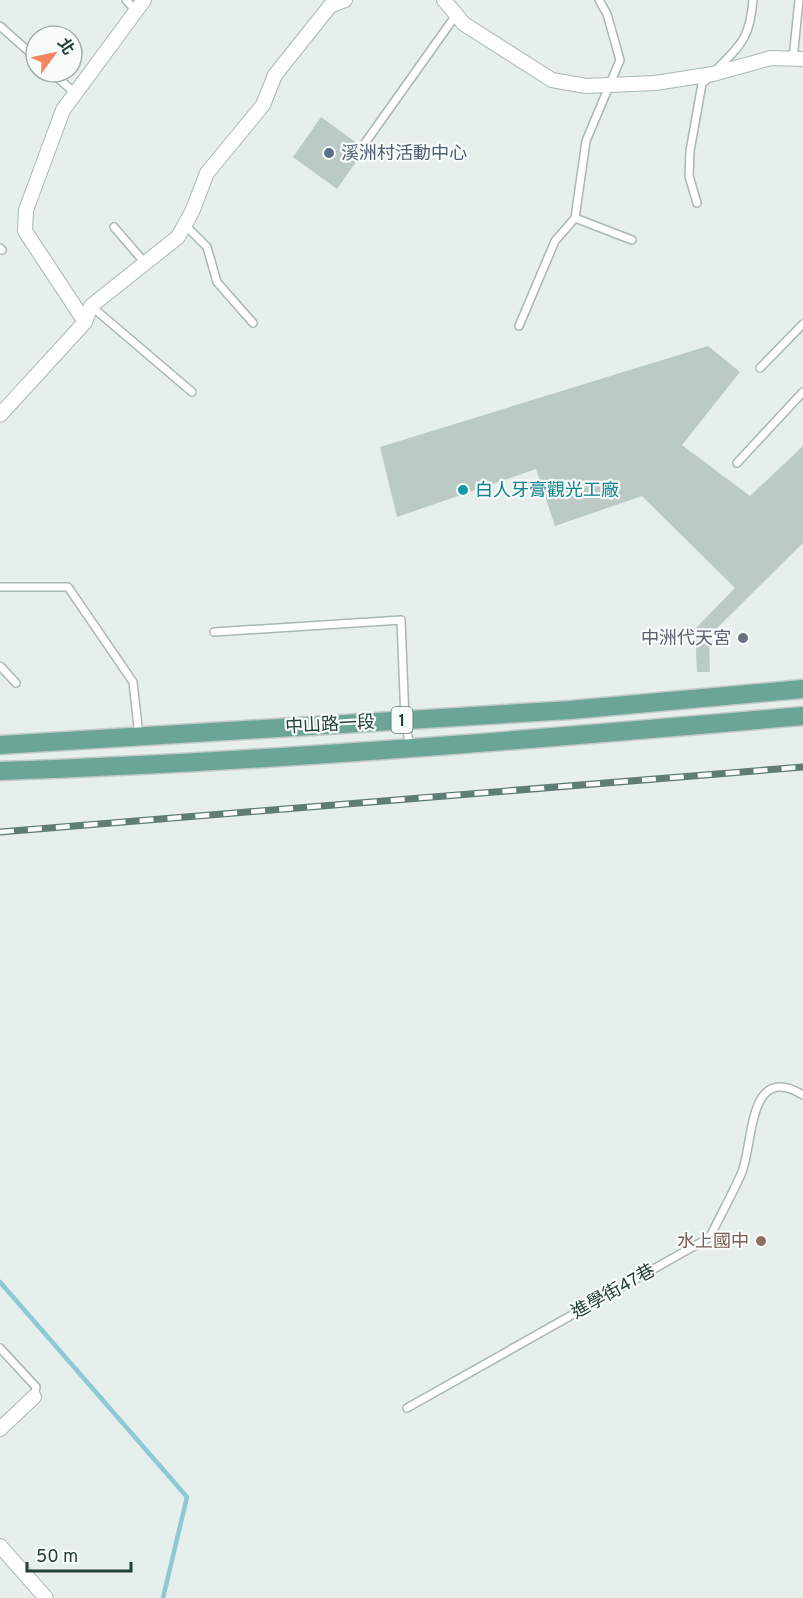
<svg xmlns="http://www.w3.org/2000/svg" width="803" height="1598" font-family="Overpass,'Noto Sans TC',sans-serif">
  <rect width="100%" height="100%" fill="#e6efeb"/>
  <g fill="none" stroke-linecap="round" stroke-linejoin="round">
    <path stroke="#8ec9d4" stroke-width="4.5" d="M0,1282L187,1497L163,1598"/>
  </g>
  <g fill="#bbcac4">
    <path d="M321,117L365,149L337,189L293,157Z"/>
    <path d="M708,346L740,372L682,445L750,496L803,446V543L709,636L710,672H697L695,629L735,588L642,496L555,526L536,469L397,517L380,447Z"/>
  </g>
  <g fill="none" stroke-linecap="round" stroke-linejoin="round">
    <defs>
      <g id="service">
        <path d="M126,0L136,11"/>
        <path d="M0,26L36,58"/>
        <path d="M793,59L799,0"/>
        <path d="M717,69C742,44 750,37 753,0"/>
        <path d="M51,72L75,93"/>
        <path d="M365,143L456,15"/>
        <path d="M697,203L689,176L690,151L702,84L709,77"/>
        <path d="M575,218L632,240"/>
        <path d="M185,225L207,247L217,282L253,323"/>
        <path d="M114,227L145,263"/>
        <path d="M0,248L2,250"/>
        <path d="M91,306L192,392"/>
        <path d="M519,326L555,241L575,218L586,141L620,60L607,14L599,0"/>
        <path d="M760,368L803,324"/>
        <path d="M737,463L803,392"/>
        <path d="M0,587H68L133,682L139,736"/>
        <path d="M214,632L401,620L405,720L410,747"/>
        <path d="M0,666L16,683"/>
        <path d="M0,1348L36,1387L34,1397"/>
        <path d="M407,1408L705,1240L711,1235C721,1214 733,1193 742,1172C754,1140 748,1062 803,1095"/>
      </g>
      <g id="minor">
        <path d="M444,0L464,24L552,80L586,86L655,83L713,74L771,58L803,59"/>
        <path d="M85,322L25,231L26,210L63,110L144,0"/>
        <path d="M0,415L85,322L91,306L178,237L192,212L207,173L263,105L275,75L330,6L345,0"/>
        <path d="M0,1429L34,1397"/>
        <path d="M0,1546L46,1598"/>
      </g>
      <g id="primary">
        <path d="M0,745L570,710L803,689"/>
        <path d="M0,771C268,762 536,739 803,716"/>
      </g>
    </defs>
    <use href="#service" stroke="#a8b8b2" stroke-width="10"/>
    <use href="#minor" stroke="#a8b8b2" stroke-width="16"/>
    <use href="#primary" stroke="#c2cac8" stroke-width="21"/>
    <use href="#service" stroke="#fff" stroke-width="7"/>
    <use href="#minor" stroke="#fff" stroke-width="14"/>
    <use href="#primary" stroke="#6aa596" stroke-width="18"/>
    <defs>
      <path id="rail" d="M0,832L803,767"/>
    </defs>
    <use href="#rail" stroke="#5f7d75" stroke-width="7"/>
    <use href="#rail" stroke="#f7fbf9" stroke-width="4.5" stroke-dasharray="14" stroke-linecap="butt"/>
  </g>
  <circle fill="#5c6f8a" stroke="#f7fbf9" stroke-width="2" cx="329" cy="153" r="6"/>
  <circle fill="#0f9aa8" stroke="#f7fbf9" stroke-width="2" cx="463" cy="490" r="6"/>
  <circle fill="#6b7280" stroke="#f7fbf9" stroke-width="2" cx="743" cy="638" r="6"/>
  <circle fill="#8d6e63" stroke="#f7fbf9" stroke-width="2" cx="761" cy="1241" r="6"/>
  <g text-anchor="middle" stroke-width="4.5" stroke-linejoin="round" paint-order="stroke">
    <rect fill="#f7fbf9" stroke="#637a73" stroke-width="1.5" x="391.5" y="707" width="21" height="26" rx="4.5"/>
    <g font-size="16" font-weight="bold" fill="#24423a">
      <text x="402" y="726">1</text>
    </g>
    <g font-size="18" fill="#4e5e75" stroke="#f7fbf9" text-anchor="start">
      <text x="341" y="159">溪洲村活動中心</text>
    </g>
    <g font-size="18" fill="#0d838f" stroke="#f7fbf9" text-anchor="start">
      <text x="475" y="496">白人牙膏觀光工廠</text>
    </g>
    <g font-size="18" fill="#5b616d" stroke="#f7fbf9" text-anchor="end">
      <text x="731" y="644">中洲代天宮</text>
    </g>
    <g font-size="18" fill="#24423a" stroke="#f7fbf9">
      <text transform="translate(330 724) rotate(-3)" y="6">中山路一段</text>
      <text transform="translate(613 1291) rotate(-29)" y="6">進學街47巷</text>
    </g>
    <g font-size="18" fill="#785e54" stroke="#f7fbf9" text-anchor="end">
      <text x="749" y="1247">水上國中</text>
    </g>
  </g>
  <g transform="translate(54 54) rotate(57)"><circle r="28" fill="#f7fbf9" stroke="#a3b1ad" stroke-width="1.5"/>
  <path d="M0-4.5L10 22L0 15L-10 22Z" fill="#f4845f"/>
  <text y="-9" font-size="16" font-weight="bold" text-anchor="middle" fill="#24423a">北</text>
  </g>
  <path d="M27 1562v9h104v-9" fill="none" stroke="#24423a" stroke-width="3"/>
  <text x="36" y="1562" font-size="18" fill="#24423a" stroke="#f7fbf9" stroke-width="4.5" paint-order="stroke">50 m</text>
</svg>
